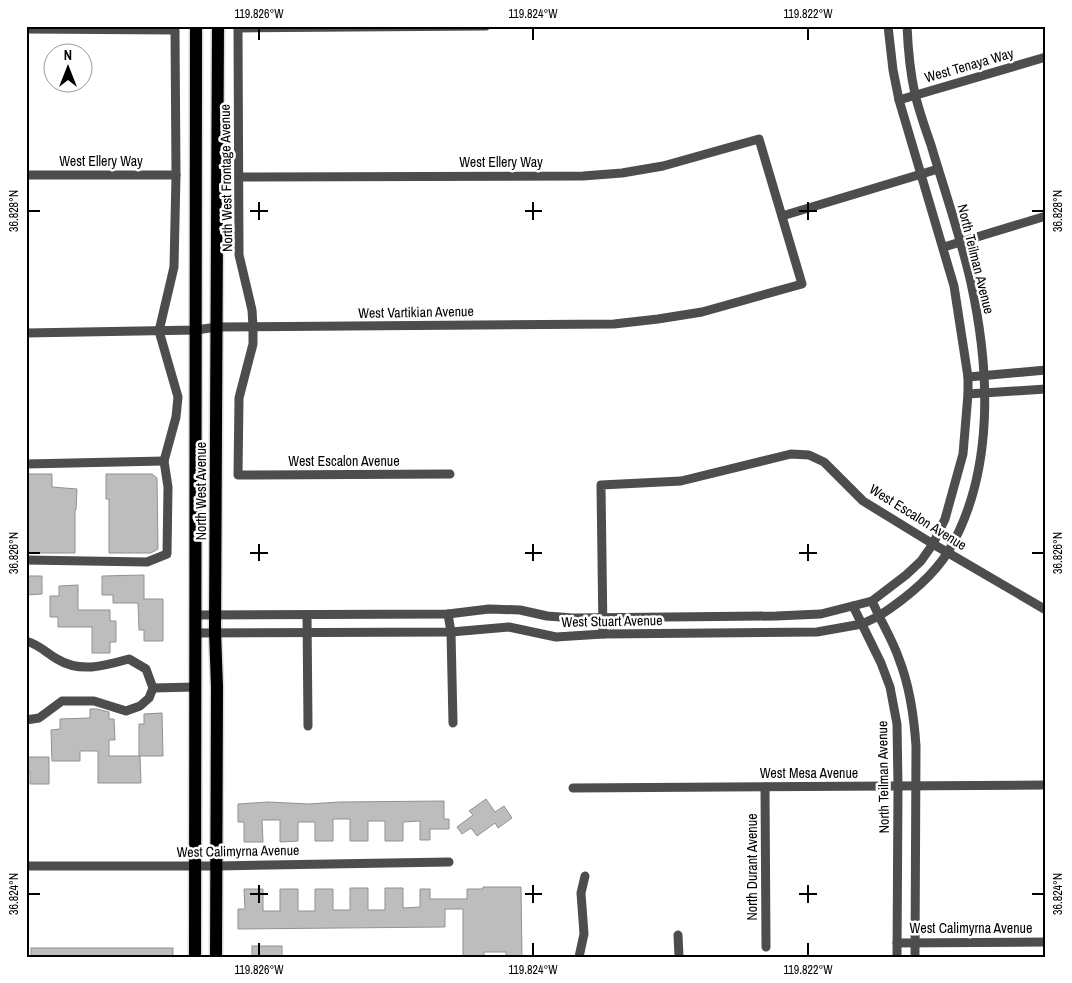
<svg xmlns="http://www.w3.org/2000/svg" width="1072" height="983" font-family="'Archivo Narrow',sans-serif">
  <rect width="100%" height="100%" fill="#fff"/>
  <g fill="#bdbdbd" stroke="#919191">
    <path d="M26,474H52V487L77,489L76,510H75V553H26Z"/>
    <path d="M106,474H152L157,478L158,549L151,553H109V499H106Z"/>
    <path d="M144,575V599H163V641H144V630H139L138,603H113V595H102V576Z"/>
    <path d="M26,576H42V594L26,595Z"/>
    <path d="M78,585V610H110V621H116V642H110V653H92V627H58V617H50V596H59V586Z"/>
    <path d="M90,709H97L109,712V719H114L115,740H109V756H140L141,783H98V751H80V761H52L51,730L60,729V719L90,718Z"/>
    <path d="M162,713L163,756H139V724H144V714Z"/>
    <path d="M26,757H49V784H30V772H26Z"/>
    <path d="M486,799L495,812L504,806L512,818L498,828L495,823L477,836L471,828L462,834L457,827L473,815L469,811Z"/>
    <path d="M444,801V819H449V829H430V840H420V821L403,822V841H385V821H368V841H350V819H333V841H315V822H298V841L280,842V820H262L263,842H244V822H238V804L268,802L309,804L339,802Z"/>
    <path d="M483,887H521L522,957H506V952H484V957L463,956V909H445V927L238,929V909H245L244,889H263V911H280V889H298V911H315V889H333V910H350V888H368V910H385V888H403V908L420,907V889H430V899H467V889H483Z"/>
    <rect x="252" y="946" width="30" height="11"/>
    <rect x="31" y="948" width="142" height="9"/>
  </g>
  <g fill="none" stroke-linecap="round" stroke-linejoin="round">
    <defs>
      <g id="major">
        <path d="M195,957L196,26"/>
        <path d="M216,957L217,687L215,632L218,26"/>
      </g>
    </defs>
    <use href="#major" stroke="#dbdbdb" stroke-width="15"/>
    <g stroke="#4d4d4d" stroke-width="9">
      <path d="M907,26C908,49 910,72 915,94C919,111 925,128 931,145C944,189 961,238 971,283C990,370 995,473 948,552C931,579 905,599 879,616C886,630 894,644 899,659C910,687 914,716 916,746L915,957"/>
      <path d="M26,29L175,30L176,175L174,267L159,331L178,397L176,417L164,461L168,487L167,554L147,562L26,560"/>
      <path d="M899,100L1046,57"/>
      <path d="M26,175H176"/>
      <path d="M782,216L938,169"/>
      <path d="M944,247L1046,216"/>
      <path d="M26,333L196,330L217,327L614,324L658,319L702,312L802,284L759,139L663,166L622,173L583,176L239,177"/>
      <path d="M968,377L1046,370"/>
      <path d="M968,394L1046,389"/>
      <path d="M26,464L164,461"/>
      <path d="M450,474L238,475L239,398L253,344V327L252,310L239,255L238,28L486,26"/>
      <path d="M853,606L881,663L890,687L897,724L898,786L897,957"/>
      <path d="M448,614L451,632L453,723"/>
      <path d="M195,615L448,614L489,609L520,610L547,616L573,618L776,616L821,614L872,601L906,575L921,561L933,544L945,519L963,454L968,394V377L954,286L899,100L893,70L888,26"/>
      <path d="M307,615L308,726"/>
      <path d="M195,633L451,632L509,627L556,637L603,634L817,632L862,624L879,616L872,601"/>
      <path d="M603,634L601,485L681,481L791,454L809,455L824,462L863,501L933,544L1046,610"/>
      <path d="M26,641C40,645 45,652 57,659C80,673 104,666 129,659L146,669L153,688L149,698L140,706L126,711L94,701H62L39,718L26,720"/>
      <path d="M153,688L195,687"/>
      <path d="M765,787L766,947"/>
      <path d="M573,788L1046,785"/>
      <path d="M26,866H217L449,862"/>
      <path d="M678,935L679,957"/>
      <path d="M897,943L1046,942"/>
      <path d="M579,957L584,934L581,893L585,876"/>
    </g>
    <use href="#major" stroke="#000" stroke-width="12"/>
  </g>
  <path fill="none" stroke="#000" stroke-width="2" d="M259,28V40M533,28V40M808,28V40M259,202V220M533,202V220M808,202V220M28,211H40M250,211H268M525,211H542M799,211H817M1032,211H1044M259,544V561M533,544V561M808,544V561M28,553H40M250,553H268M525,553H542M799,553H817M1032,553H1044M259,885V903M533,885V903M808,885V903M28,894H40M250,894H268M525,894H542M799,894H817M1032,894H1044M259,943V956M533,943V956M808,943V956"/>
  <g text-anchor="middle" stroke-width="5" stroke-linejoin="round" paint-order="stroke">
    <g font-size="14" fill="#000" stroke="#fff">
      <text transform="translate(969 65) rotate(-16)" y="5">West Tenaya Way</text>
      <text x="101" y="166">West Ellery Way</text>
      <text x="501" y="167">West Ellery Way</text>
      <text transform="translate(226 178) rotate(-91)" y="5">North West Frontage Avenue</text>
      <text transform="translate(976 259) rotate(76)" y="5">North Teilman Avenue</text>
      <text transform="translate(416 312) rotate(-1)" y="5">West Vartikian Avenue</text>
      <text x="344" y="466">West Escalon Avenue</text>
      <text transform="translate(201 491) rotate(-90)" y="5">North West Avenue</text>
      <text transform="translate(918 517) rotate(32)" y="5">West Escalon Avenue</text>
      <text transform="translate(612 621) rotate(-1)" y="5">West Stuart Avenue</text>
      <text x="809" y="778">West Mesa Avenue</text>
      <text transform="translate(883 777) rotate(-91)" y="5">North Teilman Avenue</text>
      <text transform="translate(238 851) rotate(-1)" y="5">West Calimyrna Avenue</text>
      <text transform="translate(752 867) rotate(-90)" y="5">North Durant Avenue</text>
      <text x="971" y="933">West Calimyrna Avenue</text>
    </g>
  </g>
  <rect width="1072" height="983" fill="none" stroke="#ffffff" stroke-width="55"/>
  <g transform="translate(68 68)"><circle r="24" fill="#ffffff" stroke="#999999"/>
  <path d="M0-4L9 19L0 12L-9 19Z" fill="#000000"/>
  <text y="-8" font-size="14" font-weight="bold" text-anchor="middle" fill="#000000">N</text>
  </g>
  <rect x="28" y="28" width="1016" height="928" fill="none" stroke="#000" stroke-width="2"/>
  <g font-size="12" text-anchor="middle" fill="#000">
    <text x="259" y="18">119.826°W</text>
    <text x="533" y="18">119.824°W</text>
    <text x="808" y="18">119.822°W</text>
    <text transform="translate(14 211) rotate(-90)" y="4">36.828°N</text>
    <text transform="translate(1058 211) rotate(-90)" y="4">36.828°N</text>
    <text transform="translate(14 553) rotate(-90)" y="4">36.826°N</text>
    <text transform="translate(1058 553) rotate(-90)" y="4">36.826°N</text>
    <text transform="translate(14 894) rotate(-90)" y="4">36.824°N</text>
    <text transform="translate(1058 894) rotate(-90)" y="4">36.824°N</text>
    <text x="259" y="974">119.826°W</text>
    <text x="533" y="974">119.824°W</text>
    <text x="808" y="974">119.822°W</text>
  </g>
</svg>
